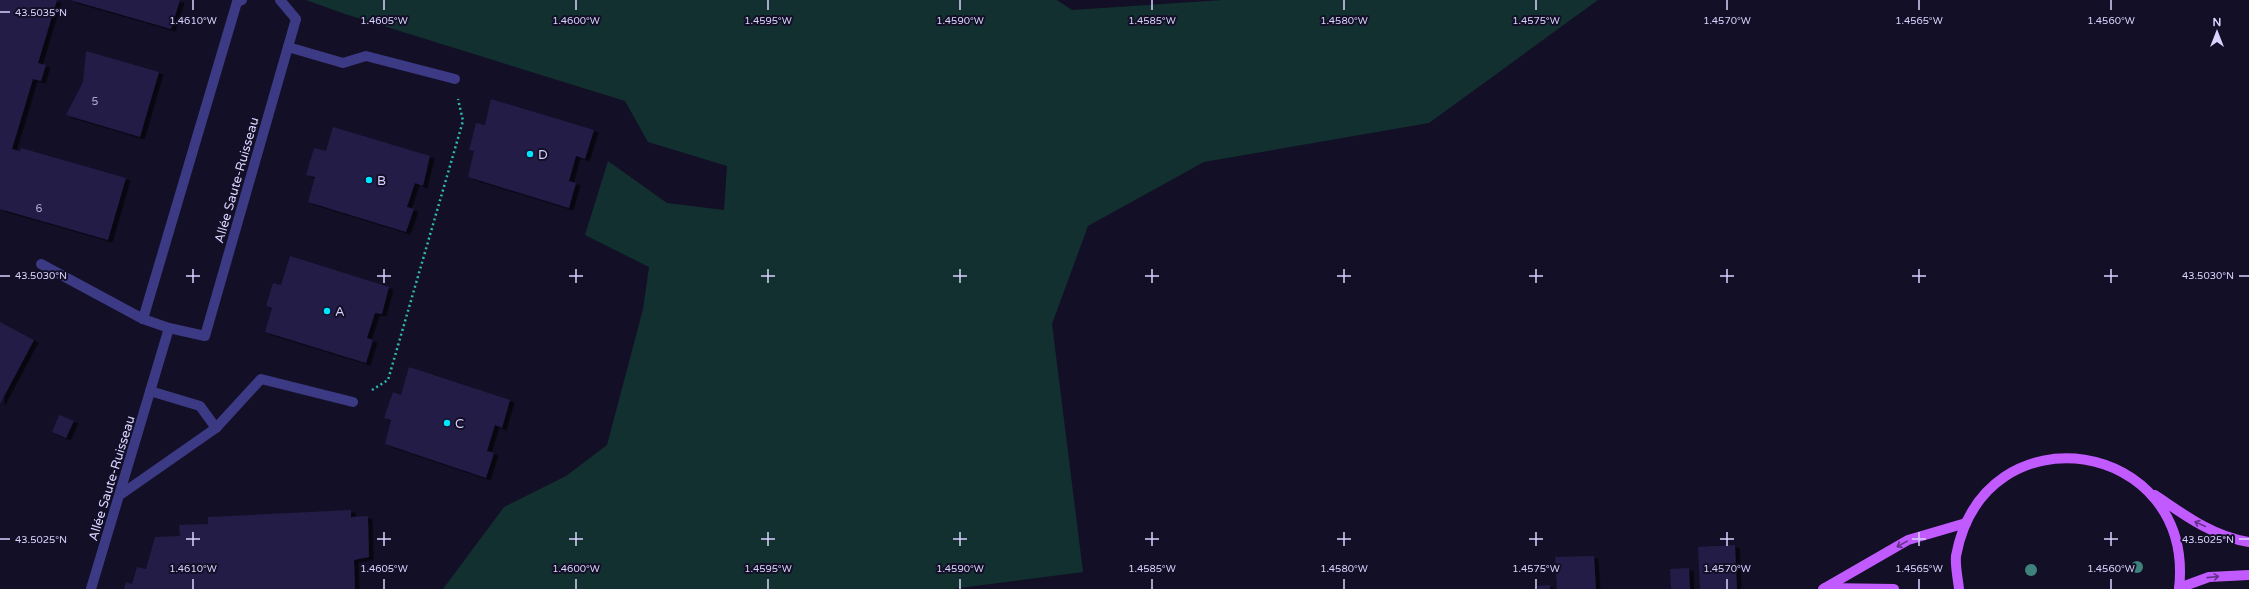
<svg xmlns="http://www.w3.org/2000/svg" width="2249" height="589" font-family="'Varela Round',sans-serif">
  <defs>
    <filter id="shadow"><feDropShadow dx="4.5" dy="2.5" stdDeviation="0" flood-color="#0009"/></filter>
  </defs>
  <rect width="100%" height="100%" fill="#130f26"/>
  <path fill="#12302f" d="M306,0H1057L1072,10L1223,0H1598L1429,123L1204,162L1088,226L1052,324L1083,572L952,589H443L504,507L566,476L607,445L643,309L649,267L585,235L608,161L667,203L724,210L727,166L648,142L625,101L345,14Z"/>
  <g fill="#241b47" filter="url(#shadow)">
    <path d="M0,0H57L38,63L46,65L41,81L33,79L12,149L20,151L21,148L126,178L108,240L0,209Z"/>
    <path d="M70,0H180L171,29Z"/>
    <path d="M86,51L159,72L140,137L66,115L83,82Z"/>
    <path d="M491,99L594,130L585,159L576,156L569,181L576,183L569,208L468,177L474,151L469,150L476,123L485,125Z"/>
    <path d="M333,127L430,156L423,186L415,183L407,207L414,209L406,232L308,202L315,177L306,175L314,148L326,151Z"/>
    <path d="M290,256L389,287L382,314L375,313L367,338L373,340L366,363L265,332L272,308L266,306L273,283L281,285Z"/>
    <path d="M0,322L34,340L0,404Z"/>
    <path d="M409,367L510,400L502,428L495,425L487,451L494,453L486,478L385,444L391,420L384,418L393,392L401,395Z"/>
    <path d="M59,415L74,421L66,438L52,432Z"/>
    <path d="M351,510V517L368,516L369,557L354,560L355,589H124L126,582L132,584L137,567L146,569L155,537L180,536L179,525L208,524V517Z"/>
    <path d="M1735,545L1737,589H1700L1698,547Z"/>
    <path d="M1594,556L1596,589H1557L1555,557Z"/>
    <path d="M1689,568L1690,589H1671L1670,569Z"/>
    <path d="M1550,585V589H1538L1537,586Z"/>
  </g>
  <g fill="none" stroke-linecap="round" stroke-linejoin="round">
    <path stroke="#2fb8b0" stroke-width="2.5" stroke-dasharray="2 3" stroke-linecap="butt" d="M372,390L388,380L463,121L458,99"/>
    <g stroke="#3d3a85" stroke-width="10">
      <path d="M288,47L343,63L366,56L455,79"/>
      <path d="M41,264L143,319"/>
      <path d="M169,328L205,336L296,19L280,0"/>
      <path d="M150,391L200,406L216,428"/>
      <path d="M120,495L216,428L261,379L353,402"/>
      <path d="M91,589L169,328L143,319L237,2L242,0"/>
    </g>
    <g stroke="#c25bff" stroke-width="10">
      <path d="M2155,495C2184,515 2214,537 2249,542"/>
      <path d="M1825,588L1894,589"/>
      <path d="M2179,588L2209,577L2249,575"/>
      <path d="M1823,589L1908,540L1966,523"/>
      <path d="M1959,589C1958,579 1955,566 1956,556C1984,405 2196,439 2179,589"/>
    </g>
  </g>
  <g fill="#3d827b">
    <circle cx="2137" cy="567" r="6"/>
    <circle cx="2031" cy="570" r="6"/>
  </g>
  <defs><path id="oneway-shaft" d="M-6 0H5M1.5-3L5.5 0L1.5 3" fill="none" stroke-width="1.6" stroke-linecap="round" stroke-linejoin="round"/></defs>
  <g stroke="#623188">
    <use href="#oneway-shaft" transform="translate(2200 524) rotate(-155)"/>
    <use href="#oneway-shaft" transform="translate(1902 544) rotate(151)"/>
    <use href="#oneway-shaft" transform="translate(2213 577) rotate(-6)"/>
  </g>
  <path fill="none" stroke="#d9d4ff" stroke-width="1.5" d="M193,0V10M384,0V10M576,0V10M768,0V10M960,0V10M1152,0V10M1344,0V10M1536,0V10M1727,0V10M1919,0V10M2111,0V10M0,12H10M193,269V283M384,269V283M576,269V283M768,269V283M960,269V283M1152,269V283M1344,269V283M1536,269V283M1727,269V283M1919,269V283M2111,269V283M0,276H10M186,276H200M377,276H391M569,276H583M761,276H775M953,276H967M1145,276H1159M1337,276H1351M1529,276H1543M1720,276H1734M1912,276H1926M2104,276H2118M2239,276H2249M193,532V546M384,532V546M576,532V546M768,532V546M960,532V546M1152,532V546M1344,532V546M1536,532V546M1727,532V546M1919,532V546M2111,532V546M0,539H10M186,539H200M377,539H391M569,539H583M761,539H775M953,539H967M1145,539H1159M1337,539H1351M1529,539H1543M1720,539H1734M1912,539H1926M2104,539H2118M2239,539H2249M193,579V589M384,579V589M576,579V589M768,579V589M960,579V589M1152,579V589M1344,579V589M1536,579V589M1727,579V589M1919,579V589M2111,579V589"/>
  <g fill="#00e5ff" stroke="#130f26" stroke-width="1.5">
    <circle cx="530" cy="154" r="4"/>
    <circle cx="369" cy="180" r="4"/>
    <circle cx="327" cy="311" r="4"/>
    <circle cx="447" cy="423" r="4"/>
  </g>
  <g text-anchor="middle" stroke-width="4" stroke-linejoin="round" paint-order="stroke">
    <g font-size="11" fill="#aca6d1">
      <text x="95" y="105">5</text>
      <text x="39" y="212">6</text>
    </g>
    <g font-size="13" fill="#d9d4ff" stroke="#130f26" text-anchor="start">
      <text x="538" y="159">D</text>
      <text x="377" y="185">B</text>
      <text x="335" y="316">A</text>
      <text x="455" y="428">C</text>
    </g>
    <g font-size="13" fill="#d9d4ff" stroke="#130f26">
      <text transform="translate(236 180) rotate(-74)" y="5">Allée Saute-Ruisseau</text>
      <text transform="translate(111 478) rotate(-73)" y="5">Allée Saute-Ruisseau</text>
    </g>
  </g>
  <g font-size="10" text-anchor="middle" fill="#d9d4ff" stroke="#130f26" stroke-width="4" stroke-linejoin="round" paint-order="stroke">
    <text x="41" y="16">43.5035°N</text>
    <text x="193" y="24">1.4610°W</text>
    <text x="384" y="24">1.4605°W</text>
    <text x="576" y="24">1.4600°W</text>
    <text x="768" y="24">1.4595°W</text>
    <text x="960" y="24">1.4590°W</text>
    <text x="1152" y="24">1.4585°W</text>
    <text x="1344" y="24">1.4580°W</text>
    <text x="1536" y="24">1.4575°W</text>
    <text x="1727" y="24">1.4570°W</text>
    <text x="1919" y="24">1.4565°W</text>
    <text x="2111" y="24">1.4560°W</text>
    <text x="41" y="279">43.5030°N</text>
    <text x="2208" y="279">43.5030°N</text>
    <text x="41" y="543">43.5025°N</text>
    <text x="2208" y="543">43.5025°N</text>
    <text x="193" y="572">1.4610°W</text>
    <text x="384" y="572">1.4605°W</text>
    <text x="576" y="572">1.4600°W</text>
    <text x="768" y="572">1.4595°W</text>
    <text x="960" y="572">1.4590°W</text>
    <text x="1152" y="572">1.4585°W</text>
    <text x="1344" y="572">1.4580°W</text>
    <text x="1536" y="572">1.4575°W</text>
    <text x="1727" y="572">1.4570°W</text>
    <text x="1919" y="572">1.4565°W</text>
    <text x="2111" y="572">1.4560°W</text>
  </g>
  <g transform="translate(2217 32)" stroke="#130f26" stroke-width="3" paint-order="stroke">
  <path d="M0-3L7 15L0 10L-7 15Z" fill="#d9d4ff"/>
  <text y="-6" font-size="11" font-weight="bold" text-anchor="middle" fill="#d9d4ff">N</text>
  </g>
</svg>
